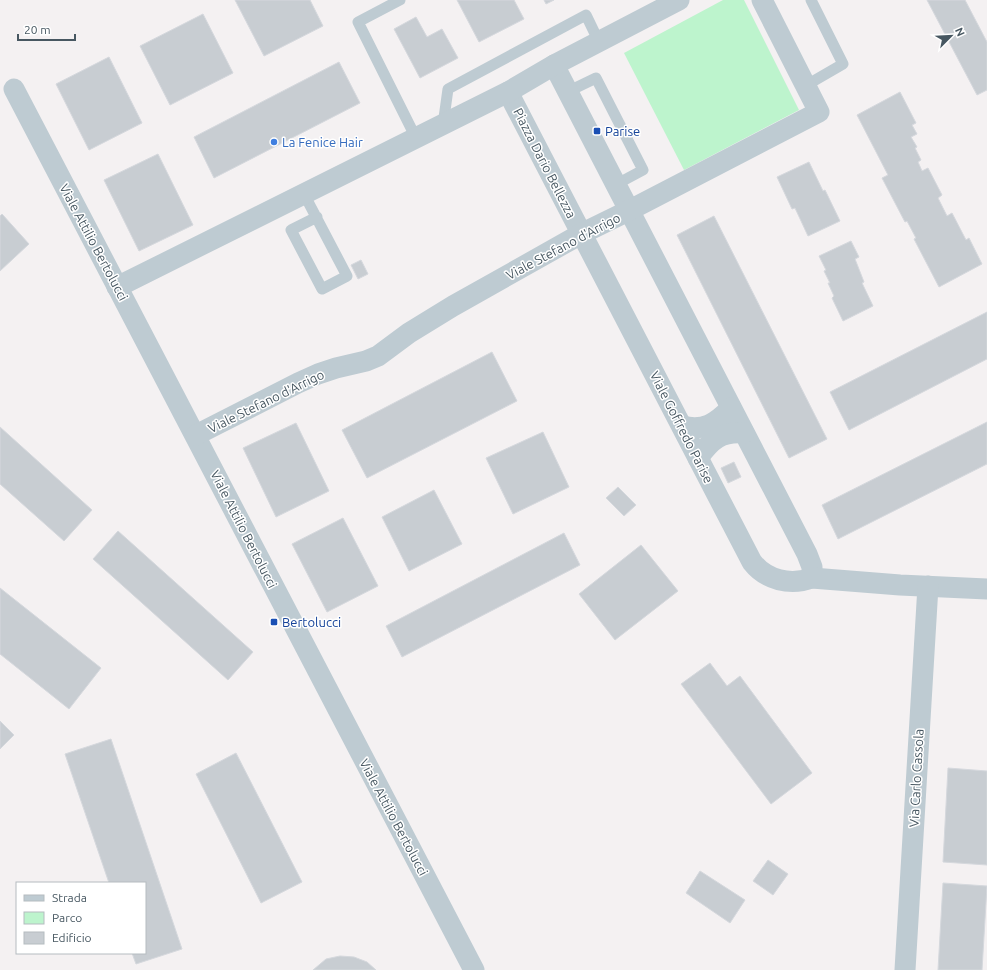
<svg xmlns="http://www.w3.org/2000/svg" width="987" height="970" font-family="Ubuntu,sans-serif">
  <rect width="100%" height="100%" fill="#f4f1f2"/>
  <path fill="#bdf4cd" d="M723,0H744L799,110L684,170L624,53Z"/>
  <g fill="#c8cdd2" stroke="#d5d8dd">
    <path d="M235,0H310L323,26L264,56Z"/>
    <path d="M457,0H514L524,19L479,42Z"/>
    <path d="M544,0H554L546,4Z"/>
    <path d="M927,0H965L987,42V90L977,95Z"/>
    <path d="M203,14L233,73L170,105L140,46Z"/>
    <path d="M416,17L427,37L442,29L458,58L420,78L394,29Z"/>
    <path d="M109,57L142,123L89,150L56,84Z"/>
    <path d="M339,62L360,103L214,178L194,137Z"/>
    <path d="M900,92L916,123L912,125L917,134L911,137L917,147L915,148L921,160L918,162L922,171L928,168L942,195L938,198L947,216L952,213L966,240L969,238L982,264L939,287L914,239L916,238L907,221L905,222L882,178L888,175L857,115Z"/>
    <path d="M158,154L193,225L139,251L104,180Z"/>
    <path d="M809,162L823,191L825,190L840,221L808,236L795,208L792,209L777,177Z"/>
    <path d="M2,214L29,244L0,271V216Z"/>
    <path d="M714,216L827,439L789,458L677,235Z"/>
    <path d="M851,241L859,257L855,259L864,282L862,283L873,306L843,321L832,298L834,296L828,283H830L824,271L826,270L819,256Z"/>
    <path d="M361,260L368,274L358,279L351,265Z"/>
    <path d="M987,312V359L849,430L830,392Z"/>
    <path d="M492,352L517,401L367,478L342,430Z"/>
    <path d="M987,422V464L838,539L822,505Z"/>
    <path d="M296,423L329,491L276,517L243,448Z"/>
    <path d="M0,427L92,510L64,541L0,484Z"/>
    <path d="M543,432L569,487L513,514L486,458Z"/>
    <path d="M734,462L741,477L728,483L721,468Z"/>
    <path d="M618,487L636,505L624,516L606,498Z"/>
    <path d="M434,490L462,544L409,571L382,517Z"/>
    <path d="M343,518L378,586L327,612L292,544Z"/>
    <path d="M118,531L253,652L228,680L93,559Z"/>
    <path d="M564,533L580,565L402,657L386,626Z"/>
    <path d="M641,545L678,591L615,640L579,594Z"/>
    <path d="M0,588L101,668L69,709L0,654Z"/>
    <path d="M710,663L727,686L740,676L812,773L771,804L681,684Z"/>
    <path d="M0,721L14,735L0,749Z"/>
    <path d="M111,739L182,949L136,964L132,953H145V883H109L65,754Z"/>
    <path d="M236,753L302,882L261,903L196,774Z"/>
    <path d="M948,768L987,771V865L943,862Z"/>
    <path d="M768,860L788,874L773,895L753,881Z"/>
    <path d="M700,871L745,900L730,923L686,893Z"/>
    <path d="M943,883L987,886L982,970H938Z"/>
    <path d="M340,956L354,957L367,962L376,970H313L326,959Z"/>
  </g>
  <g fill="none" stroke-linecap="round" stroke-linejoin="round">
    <g stroke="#becbd2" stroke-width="11">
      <path d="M400,0L358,22L416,138"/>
      <path d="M805,86L843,64L811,0"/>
      <path d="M567,92L596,78L643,170L615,185"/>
      <path d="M443,125L448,89L586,15L599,42"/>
      <path d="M304,194L347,276L322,289L291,230L317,217"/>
    </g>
    <g stroke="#becbd2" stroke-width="21">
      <path d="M554,65L807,554L812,567V578"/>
      <path d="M14,89L474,970"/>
      <path d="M508,92L752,562C766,580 790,586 812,578L900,585L987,589"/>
      <path d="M117,287L508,92L554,65L679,0"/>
      <path d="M682,426C704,432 716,423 731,408"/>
      <path d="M196,435L298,383L318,374L336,368L366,361L378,356L409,333L453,306L581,234L628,211L819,112L762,0"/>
      <path d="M698,458C711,440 721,431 744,433"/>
      <path d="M905,970L928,586"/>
    </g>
  </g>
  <g fill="#1a4fb4" stroke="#fff" stroke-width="1.5">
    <rect x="593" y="127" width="8" height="8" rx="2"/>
    <rect x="270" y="618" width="8" height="8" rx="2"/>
  </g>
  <circle fill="#3f7fe0" stroke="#fff" stroke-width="1.5" cx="274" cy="142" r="4"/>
  <g text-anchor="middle" stroke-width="3" stroke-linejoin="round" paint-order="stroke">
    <g font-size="13" fill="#164399" stroke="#fff" text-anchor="start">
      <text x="605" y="136">Parise</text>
      <text x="282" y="627">Bertolucci</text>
    </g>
    <g font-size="13" fill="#366cbe" stroke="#fff" text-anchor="start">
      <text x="282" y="147">La Fenice Hair</text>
    </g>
    <g font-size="13" fill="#475761" stroke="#fff">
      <text transform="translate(545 163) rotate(63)" y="5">Piazza Dario Bellezza</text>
      <text transform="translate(94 242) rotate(62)" y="5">Viale Attilio Bertolucci</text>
      <text transform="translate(563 246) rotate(-28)" y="5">Viale Stefano d'Arrigo</text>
      <text transform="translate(266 401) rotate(-26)" y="5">Viale Stefano d'Arrigo</text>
      <text transform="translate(682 427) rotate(63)" y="5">Viale Goffredo Parise</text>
      <text transform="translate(244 529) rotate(63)" y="5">Viale Attilio Bertolucci</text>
      <text transform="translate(916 778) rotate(-87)" y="5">Via Carlo Cassola</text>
      <text transform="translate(394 817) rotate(62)" y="5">Viale Attilio Bertolucci</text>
    </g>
  </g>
  <rect x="16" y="882" width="130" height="72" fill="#ffffff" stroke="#b5bcc0"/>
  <rect x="24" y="895" width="20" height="6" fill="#becbd2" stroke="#b5bcc0"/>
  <text x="52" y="902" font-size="12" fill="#475761">Strada</text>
  <rect x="24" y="912" width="20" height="12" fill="#bdf4cd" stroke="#b5bcc0"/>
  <text x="52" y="922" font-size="12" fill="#475761">Parco</text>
  <rect x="24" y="932" width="20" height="12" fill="#c8cdd2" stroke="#b5bcc0"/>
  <text x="52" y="942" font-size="12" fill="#475761">Edificio</text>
  <g transform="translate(951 36) rotate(66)" stroke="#ffffff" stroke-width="3" paint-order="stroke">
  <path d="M0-3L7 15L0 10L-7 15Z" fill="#475761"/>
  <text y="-6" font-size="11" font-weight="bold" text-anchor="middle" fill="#475761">N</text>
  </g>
  <path d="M18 34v6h57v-6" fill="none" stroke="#475761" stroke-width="2"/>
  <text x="24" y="34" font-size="12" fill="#475761" stroke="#ffffff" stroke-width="3" paint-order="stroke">20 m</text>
</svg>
